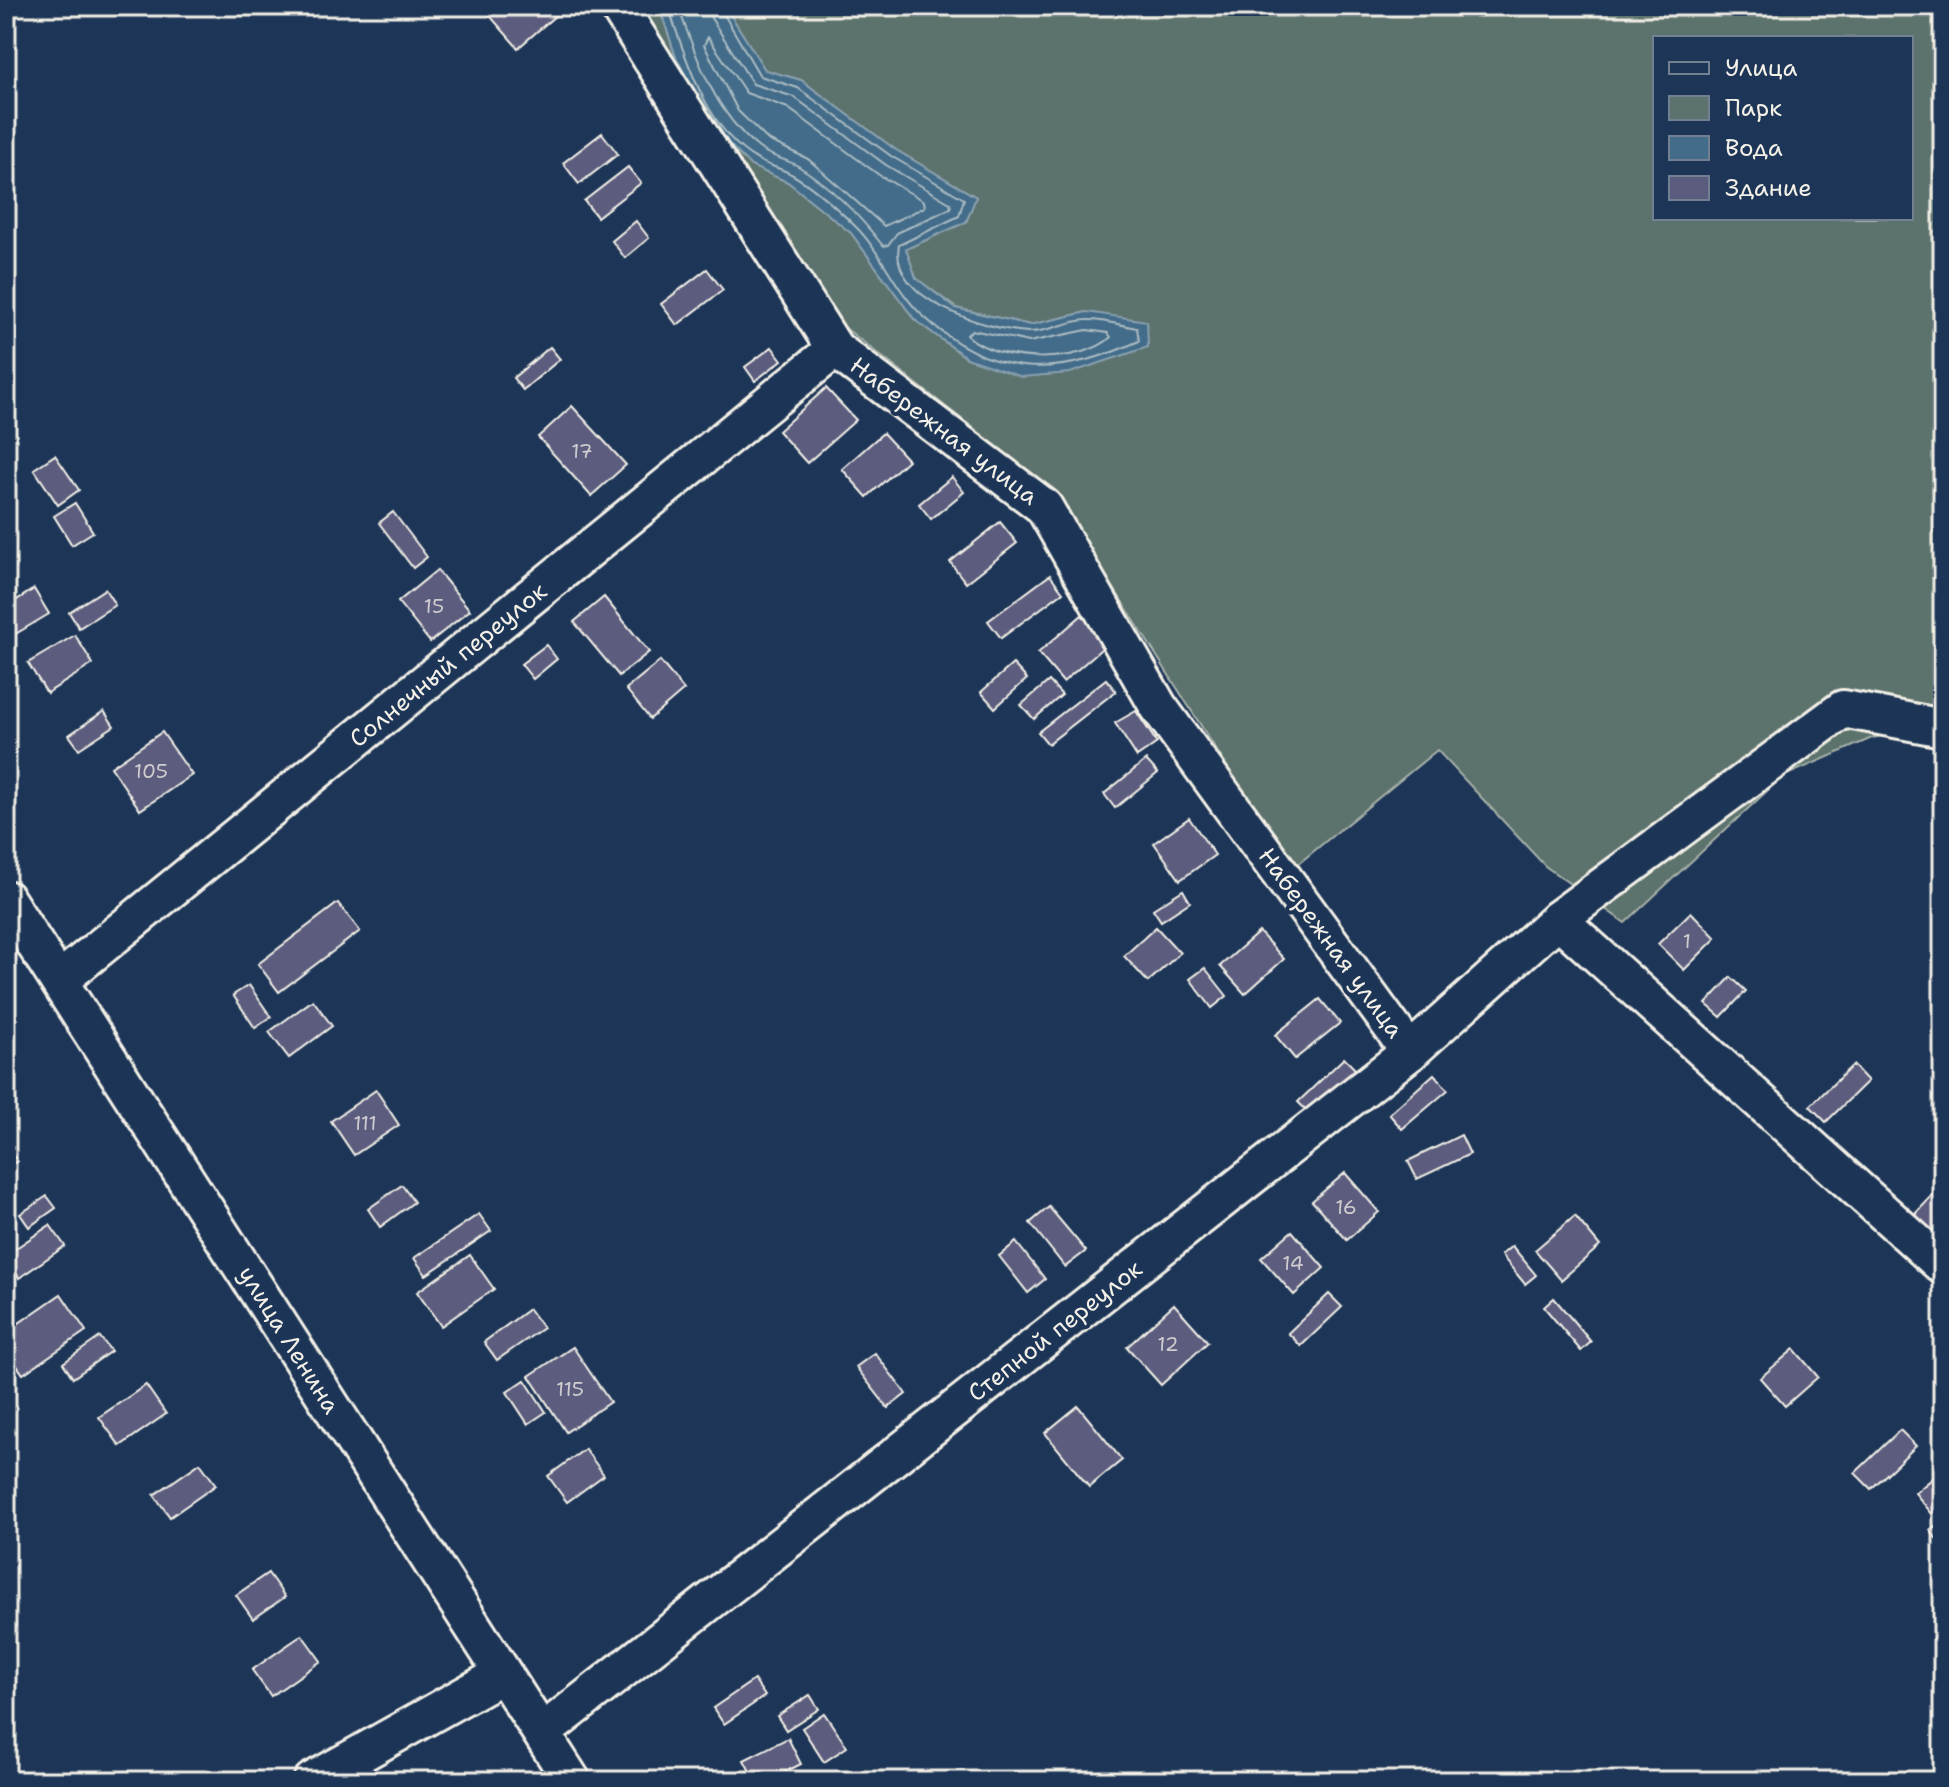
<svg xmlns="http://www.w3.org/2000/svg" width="1949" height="1787" font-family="'Shantell Sans',sans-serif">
  <rect width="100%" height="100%" fill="#1d3557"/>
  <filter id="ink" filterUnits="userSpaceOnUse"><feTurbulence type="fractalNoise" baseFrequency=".0125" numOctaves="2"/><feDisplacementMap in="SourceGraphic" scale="16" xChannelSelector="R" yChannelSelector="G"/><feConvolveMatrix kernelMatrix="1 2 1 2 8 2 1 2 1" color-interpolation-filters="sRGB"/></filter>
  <g filter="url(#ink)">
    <g fill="#5c726d" stroke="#a8b2aa" stroke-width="2" fill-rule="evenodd">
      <path d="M631,6H659L676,57L713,128Z"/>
      <path d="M725,6H1943V724L1872,738L1782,777L1625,923L1545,866L1437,750L1292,869L1050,488L840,324L732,148L751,166L788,182L851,233L915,320L967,358L1087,312L1030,325L956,308L916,278L906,249L966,222L976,197L896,150L801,80L765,70ZM1655,38H1911V218H1655Z"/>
    </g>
    <path fill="#426c8a" stroke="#89a1b0" stroke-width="2" d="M659,6H725L765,70L801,80L896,150L976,197L966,222L906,249L916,278L955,308L1030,325L1087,312L1147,321L1148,347L1070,373L1021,377L967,358L915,320L851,233L788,182L751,166L713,128L676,57Z"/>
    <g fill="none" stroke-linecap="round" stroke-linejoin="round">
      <g stroke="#adbcc2" stroke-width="2">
        <path d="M668,6C685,57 707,132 758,160C768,166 781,168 791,174C813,186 839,210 857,228C882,253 896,291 922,315C991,379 1056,379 1139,341L1137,328C1121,325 1104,320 1088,320C1068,320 1048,333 1028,332C988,330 888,300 899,245L959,216L964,199L891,156L798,88L760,76L719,6"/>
        <path d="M678,6C696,57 715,114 759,148C770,157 786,159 798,166C830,186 860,216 883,246L888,245L897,233L951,208L950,203L886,165L794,97L753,84L711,18L709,6"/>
        <path d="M708,37L746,93L788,108L879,175L924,201L925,207L884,226L808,159L768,140L738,111L704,45Z"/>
        <path d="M972,330L1029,342L1087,330L1108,333L1111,337C1082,365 996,364 967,335Z"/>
      </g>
    </g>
    <g fill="#5b5b7e" stroke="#f4f1e8" stroke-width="2">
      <path d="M488,6H561L564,8L518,48L484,9Z"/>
      <path d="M602,133L618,154L579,184L563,163Z"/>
      <path d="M628,167L641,183L597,217L584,201Z"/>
      <path d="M636,221L649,238L625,258L612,241Z"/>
      <path d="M707,269L723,290L677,325L661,304Z"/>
      <path d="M550,347L560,359L523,390L513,378Z"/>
      <path d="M772,347L782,360L755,381L745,367Z"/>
      <path d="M826,388L856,420L807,463L778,431Z"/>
      <path d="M572,406L626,465L591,496L538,437Z"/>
      <path d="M883,433L908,460L867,497L842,469Z"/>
      <path d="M55,455L79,490L58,505L34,469Z"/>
      <path d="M952,477L964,492L931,519L919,504Z"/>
      <path d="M75,503L93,532L72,545L54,516Z"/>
      <path d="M393,512L427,557L413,568L379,523Z"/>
      <path d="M1000,522L1017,543L966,583L950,562Z"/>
      <path d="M437,570L470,610L430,642L398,602Z"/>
      <path d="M1050,575L1063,592L1001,638L988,621Z"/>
      <path d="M34,589L49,614L7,639L6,607Z"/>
      <path d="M105,589L115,605L79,628L69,612Z"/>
      <path d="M604,597L649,652L619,676L574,622Z"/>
      <path d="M1082,615L1107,644L1063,682L1038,653Z"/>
      <path d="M75,635L93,664L47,693L28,663Z"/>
      <path d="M546,645L557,659L533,679L521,664Z"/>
      <path d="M660,661L684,690L650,719L626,689Z"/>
      <path d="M1013,664L1027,679L995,708L981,692Z"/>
      <path d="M1106,679L1116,691L1048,744L1038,732Z"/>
      <path d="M1049,681L1062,695L1034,719L1021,705Z"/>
      <path d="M104,711L114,726L79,749L69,735Z"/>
      <path d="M1136,711L1157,743L1137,757L1115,723Z"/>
      <path d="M162,732L192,775L140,810L111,767Z"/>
      <path d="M1146,760L1158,773L1115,808L1104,794Z"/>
      <path d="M1189,818L1215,855L1180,880L1154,843Z"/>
      <path d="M1183,890L1190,902L1161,921L1153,909Z"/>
      <path d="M338,903L360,931L279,992L258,964Z"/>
      <path d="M1691,912L1716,938L1684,970L1658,944Z"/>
      <path d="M1156,927L1180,953L1148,982L1124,956Z"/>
      <path d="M1259,932L1284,959L1245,994L1220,966Z"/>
      <path d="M1205,968L1227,996L1212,1008L1190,979Z"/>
      <path d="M1731,977L1746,991L1721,1017L1706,1004Z"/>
      <path d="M249,985L271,1017L255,1028L233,995Z"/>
      <path d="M1320,999L1340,1023L1295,1059L1275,1035Z"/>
      <path d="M313,1000L332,1026L289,1058L269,1032Z"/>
      <path d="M1344,1058L1355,1069L1309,1113L1298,1102Z"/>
      <path d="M1853,1065L1868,1081L1826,1122L1810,1106Z"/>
      <path d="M1434,1074L1448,1090L1402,1129L1389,1114Z"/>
      <path d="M376,1090L399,1125L354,1155L331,1121Z"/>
      <path d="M1461,1135L1470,1154L1417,1179L1408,1161Z"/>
      <path d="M6,1145L17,1161L6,1168Z"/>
      <path d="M1345,1173L1379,1212L1347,1240L1312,1201Z"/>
      <path d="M402,1185L414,1202L380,1227L368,1209Z"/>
      <path d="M1938,1190L1943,1194V1241L1940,1244L1912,1217Z"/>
      <path d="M47,1196L56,1208L29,1227L20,1214Z"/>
      <path d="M1049,1207L1086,1251L1065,1267L1030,1223Z"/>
      <path d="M479,1214L491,1231L426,1275L414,1258Z"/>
      <path d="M1575,1216L1600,1246L1561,1280L1535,1250Z"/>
      <path d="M50,1225L65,1246L19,1278L6,1255Z"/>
      <path d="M1292,1231L1324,1268L1294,1295L1261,1258Z"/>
      <path d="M1016,1242L1045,1279L1028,1293L999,1256Z"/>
      <path d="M1512,1246L1536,1275L1525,1284L1501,1255Z"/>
      <path d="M470,1255L494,1289L441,1326L417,1292Z"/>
      <path d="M61,1294L86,1331L23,1374L6,1350V1332Z"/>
      <path d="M1329,1294L1342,1307L1301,1346L1288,1333Z"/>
      <path d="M1554,1298L1591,1342L1581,1351L1544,1307Z"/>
      <path d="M1174,1304L1208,1342L1161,1385L1127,1347Z"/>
      <path d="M529,1309L543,1328L497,1360L484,1342Z"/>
      <path d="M100,1337L111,1351L73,1378L63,1363Z"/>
      <path d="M573,1347L610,1402L566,1432L529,1376Z"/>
      <path d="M1794,1349L1818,1377L1785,1406L1760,1378Z"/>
      <path d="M875,1353L906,1394L888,1408L856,1367Z"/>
      <path d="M525,1380L546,1412L528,1424L507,1392Z"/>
      <path d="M146,1385L166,1414L120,1446L99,1417Z"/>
      <path d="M1078,1406L1122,1460L1089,1487L1045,1433Z"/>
      <path d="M1900,1430L1916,1446L1871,1489L1855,1473Z"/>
      <path d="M585,1449L604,1475L567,1502L548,1476Z"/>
      <path d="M200,1463L216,1485L170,1517L154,1495Z"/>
      <path d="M1938,1474L1943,1481V1506L1932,1514L1915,1493Z"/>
      <path d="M1943,1520V1548L1930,1530Z"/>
      <path d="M268,1573L285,1597L253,1619L236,1595Z"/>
      <path d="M302,1635L321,1661L271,1696L252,1670Z"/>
      <path d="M754,1680L765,1696L724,1724L713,1708Z"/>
      <path d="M810,1695L819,1709L786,1730L777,1716Z"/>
      <path d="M824,1713L847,1747L824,1762L802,1728Z"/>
      <path d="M788,1738L801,1764L767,1781H755L744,1760Z"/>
    </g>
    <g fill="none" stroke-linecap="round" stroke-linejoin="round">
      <defs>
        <g id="street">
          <path d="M618,6L835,349L1044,507L1158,706L1410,1052"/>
          <path d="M6,899L572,1781"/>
          <path d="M1558,919L1943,1266"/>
          <path d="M60,980L835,349"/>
          <path d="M542,1733L1410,1052L1558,919L1843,709L1943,728"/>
          <path d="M312,1781L501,1675"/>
        </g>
      </defs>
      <use href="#street" stroke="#f4f1e8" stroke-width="42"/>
      <use href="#street" stroke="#1d3557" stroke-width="36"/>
    </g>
  </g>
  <g text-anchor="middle" stroke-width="8" stroke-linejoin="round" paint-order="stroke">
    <g font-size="20" fill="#ceccce">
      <text x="582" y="458">17</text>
      <text x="434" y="613">15</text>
      <text x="151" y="778">105</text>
      <text x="1687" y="948">1</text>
      <text x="365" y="1130">111</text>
      <text x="1346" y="1214">16</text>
      <text x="1293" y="1270">14</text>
      <text x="1168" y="1351">12</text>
      <text x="570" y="1396">115</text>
    </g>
    <g font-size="24" fill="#f4f1e8" stroke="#1d3557">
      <text transform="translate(944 431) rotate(37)" y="8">Набережная улица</text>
      <text transform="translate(448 665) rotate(-39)" y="8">Солнечный переулок</text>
      <text transform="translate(1331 943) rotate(54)" y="8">Набережная улица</text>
      <text transform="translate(1055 1331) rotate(-38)" y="8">Степной переулок</text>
      <text transform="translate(289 1340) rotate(58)" y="8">улица Ленина</text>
    </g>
  </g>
  <rect width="1949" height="1787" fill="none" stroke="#1d3557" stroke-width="32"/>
  <rect x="16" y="16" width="1917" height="1755" fill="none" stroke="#f4f1e8" stroke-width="3" filter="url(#ink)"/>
  <rect x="1653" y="36" width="260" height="184" fill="#1d3557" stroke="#738091" stroke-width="2"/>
  <rect x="1669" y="62" width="40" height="12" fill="#1d3557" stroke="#738091" stroke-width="2"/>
  <text x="1725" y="76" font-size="24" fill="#f4f1e8">Улица</text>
  <rect x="1669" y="96" width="40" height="24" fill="#5c726d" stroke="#738091" stroke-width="2"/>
  <text x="1725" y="116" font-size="24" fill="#f4f1e8">Парк</text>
  <rect x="1669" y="136" width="40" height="24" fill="#426c8a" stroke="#738091" stroke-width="2"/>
  <text x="1725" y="156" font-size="24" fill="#f4f1e8">Вода</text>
  <rect x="1669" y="176" width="40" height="24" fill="#5b5b7e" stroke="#738091" stroke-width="2"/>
  <text x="1725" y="196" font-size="24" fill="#f4f1e8">Здание</text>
</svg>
